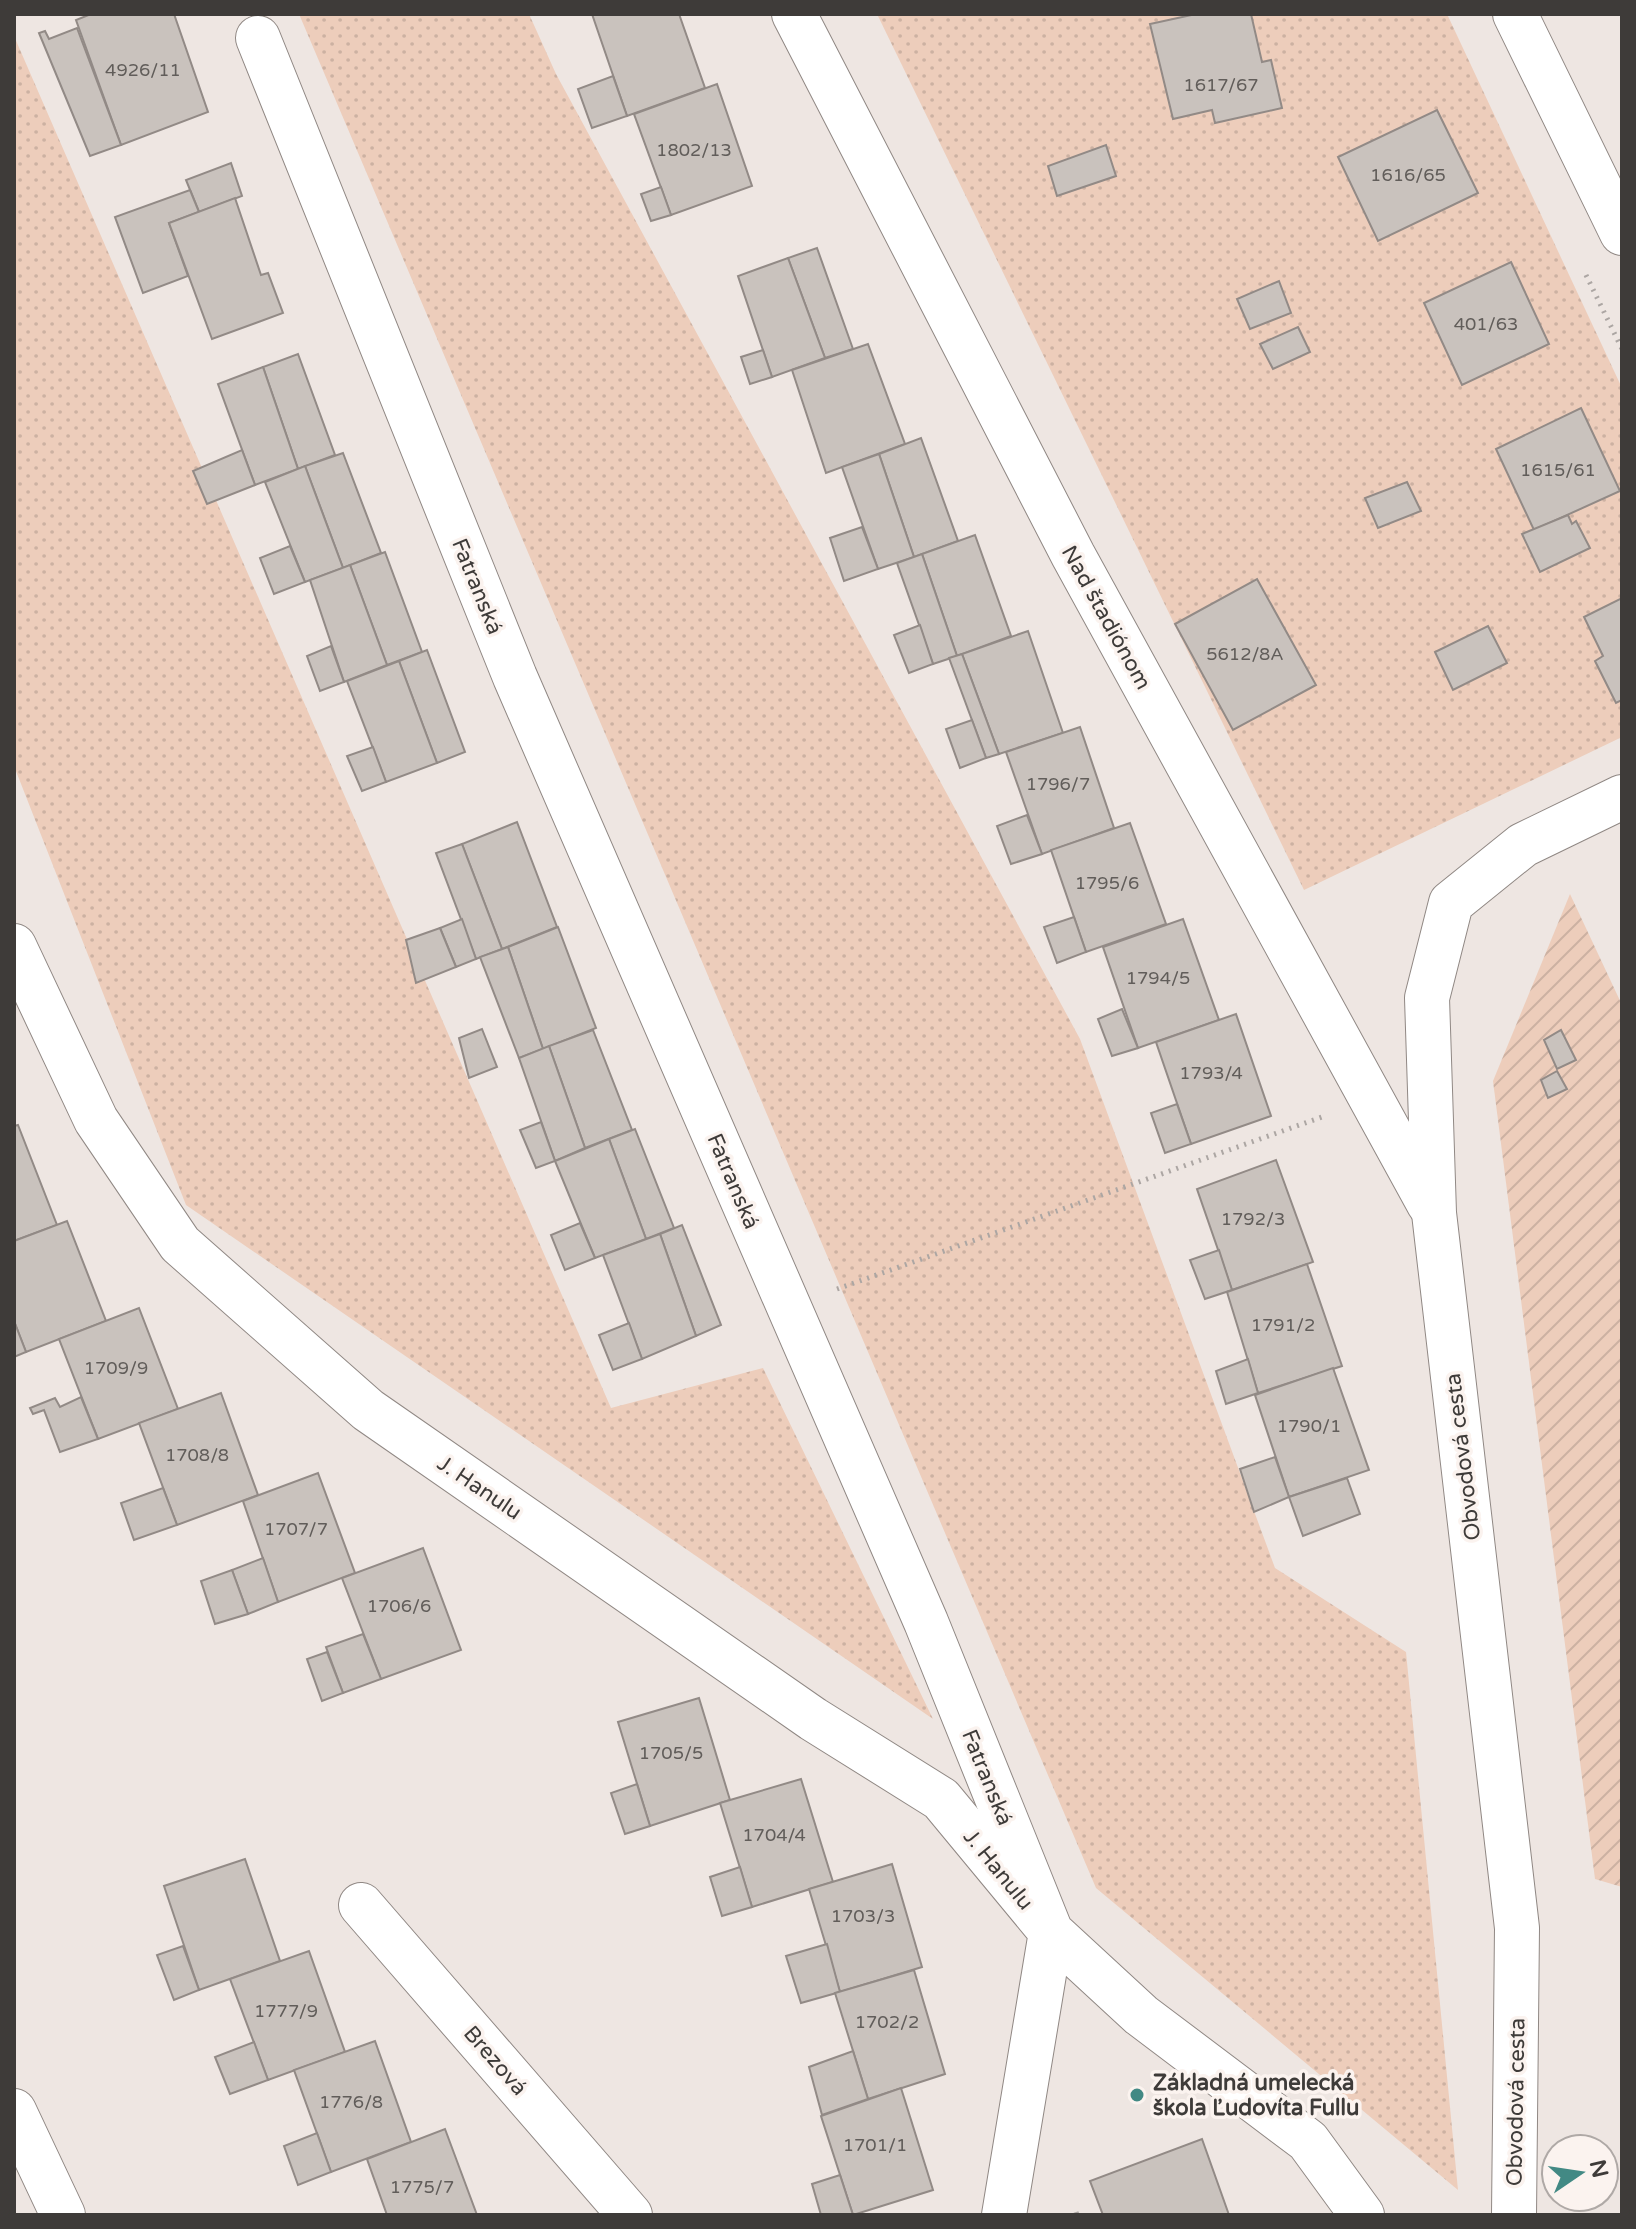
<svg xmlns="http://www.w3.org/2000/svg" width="1636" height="2229" font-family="'Varela Round',sans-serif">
  <defs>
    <pattern id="grass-dots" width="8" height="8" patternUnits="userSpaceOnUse" patternTransform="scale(2)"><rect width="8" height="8" fill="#edcdbb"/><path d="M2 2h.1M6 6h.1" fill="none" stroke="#ccb1a2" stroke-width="1.8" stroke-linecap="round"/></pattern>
    <pattern id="garden-furrows" width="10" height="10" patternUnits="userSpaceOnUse" patternTransform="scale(2)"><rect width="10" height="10" fill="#edcdbb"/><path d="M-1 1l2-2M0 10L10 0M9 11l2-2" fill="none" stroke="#ccb1a2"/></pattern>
  </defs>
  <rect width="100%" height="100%" fill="#eee6e2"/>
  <g fill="url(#grass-dots)">
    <path d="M299,14H529L556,74L1080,1039L1275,1568L1406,1652L1458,2190L1096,1888Z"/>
    <path d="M877,14H1447L1622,388V737L1304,890Z"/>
    <path d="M14,36L611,1408L763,1368L933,1719L186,1205L14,766Z"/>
  </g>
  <path fill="url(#garden-furrows)" d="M1570,894L1622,1005V1887L1595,1879L1493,1081Z"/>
  <g fill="#c9c2bd" stroke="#928a86" stroke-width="2">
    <path d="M91,14H174L208,112L121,145L76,20Z"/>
    <path d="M592,14H679L705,88L627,116Z"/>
    <path d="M1196,14H1251L1262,62L1271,60L1282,108L1215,123L1212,110L1173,119L1150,24Z"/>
    <path d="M77,28L121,145L90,156L39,33L45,31L49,39Z"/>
    <path d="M613,76L627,116L592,128L578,89Z"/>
    <path d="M717,84L752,186L671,215L634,114Z"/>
    <path d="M1437,110L1478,193L1378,241L1338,157Z"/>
    <path d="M1106,145L1116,176L1057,196L1048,166Z"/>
    <path d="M231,163L242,196L199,212L186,180Z"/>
    <path d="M661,187L671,215L651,221L641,194Z"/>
    <path d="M190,190L199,212L169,223L188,276L143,293L115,217Z"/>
    <path d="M235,198L261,275L268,273L283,313L212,339L169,223Z"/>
    <path d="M817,248L853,349L825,358L788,258Z"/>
    <path d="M788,258L825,358L772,377L738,276Z"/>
    <path d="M1511,262L1549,344L1462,385L1424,303Z"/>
    <path d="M1279,281L1291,313L1250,329L1237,299Z"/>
    <path d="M1298,327L1310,352L1273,369L1260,344Z"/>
    <path d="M868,344L905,444L826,473L792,370Z"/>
    <path d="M763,350L772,377L750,384L741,357Z"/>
    <path d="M298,354L335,455L298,469L263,367Z"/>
    <path d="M263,367L298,469L255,485L218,384Z"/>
    <path d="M1581,408L1620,491L1534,530L1496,449Z"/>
    <path d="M921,438L958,541L914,557L879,454Z"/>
    <path d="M242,450L255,485L207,504L193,471Z"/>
    <path d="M343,453L381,553L343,568L305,466Z"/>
    <path d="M879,454L914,557L878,569L842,467Z"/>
    <path d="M305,466L343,568L305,582L265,482Z"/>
    <path d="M1407,482L1421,511L1378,528L1365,498Z"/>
    <path d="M1568,515L1572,524L1576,521L1590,548L1540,572L1522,534Z"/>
    <path d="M862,527L878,569L844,581L830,538Z"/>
    <path d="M975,535L1011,636L957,656L922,554Z"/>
    <path d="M290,546L305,582L274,594L260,558Z"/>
    <path d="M385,552L422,652L387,665L350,565Z"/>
    <path d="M922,554L957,656L933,664L897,563Z"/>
    <path d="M350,565L387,665L344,682L310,580Z"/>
    <path d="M1257,579L1316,685L1233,730L1175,624Z"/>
    <path d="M1622,598V700L1616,703L1595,661L1603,656L1584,617Z"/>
    <path d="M920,625L933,664L909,673L894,635Z"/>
    <path d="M1488,626L1507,663L1453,690L1435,652Z"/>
    <path d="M1028,631L1063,733L999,754L962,654Z"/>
    <path d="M331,646L344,682L320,691L307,656Z"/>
    <path d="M427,650L465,752L437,763L399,661Z"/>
    <path d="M962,654L999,754L986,758L949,658Z"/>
    <path d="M399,661L437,763L386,782L347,681Z"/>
    <path d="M972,720L986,758L960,768L946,729Z"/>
    <path d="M1080,727L1114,828L1042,854L1006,752Z"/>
    <path d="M373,747L386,782L362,791L347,756Z"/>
    <path d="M1027,815L1042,854L1011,864L997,826Z"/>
    <path d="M517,822L557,927L502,949L462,844Z"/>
    <path d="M1130,823L1166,924L1086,952L1051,850Z"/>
    <path d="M462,844L502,949L476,959L436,853Z"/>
    <path d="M1074,917L1086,952L1057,963L1044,927Z"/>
    <path d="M462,919L476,959L456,967L440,928Z"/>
    <path d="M1183,919L1219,1020L1138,1048L1103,947Z"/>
    <path d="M558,927L596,1028L543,1049L508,947Z"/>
    <path d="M440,928L456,967L416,983L406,940Z"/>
    <path d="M508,947L543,1049L519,1058L480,957Z"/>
    <path d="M1122,1009L1138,1048L1112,1056L1098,1019Z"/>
    <path d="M1236,1014L1271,1116L1191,1144L1156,1042Z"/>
    <path d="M482,1029L497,1067L469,1078L459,1038Z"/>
    <path d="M593,1030L632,1130L585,1148L549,1046Z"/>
    <path d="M1561,1030L1576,1060L1557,1069L1544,1040Z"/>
    <path d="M549,1046L585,1148L555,1161L519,1058Z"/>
    <path d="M1557,1071L1567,1089L1548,1098L1541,1080Z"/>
    <path d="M1177,1104L1191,1144L1165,1153L1151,1113Z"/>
    <path d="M541,1122L555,1161L536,1168L520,1130Z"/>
    <path d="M18,1125L57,1225L14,1241V1126Z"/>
    <path d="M635,1129L674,1228L646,1239L609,1139Z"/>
    <path d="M609,1139L646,1239L595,1258L555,1161Z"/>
    <path d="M1276,1160L1313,1262L1232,1290L1197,1189Z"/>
    <path d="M67,1221L106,1321L26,1352L14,1321V1241Z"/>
    <path d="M580,1223L595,1258L565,1270L551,1235Z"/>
    <path d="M682,1225L721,1325L696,1336L660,1234Z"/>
    <path d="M660,1234L696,1336L642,1359L603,1255Z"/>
    <path d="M1219,1250L1232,1290L1205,1299L1190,1260Z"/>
    <path d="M1307,1264L1342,1366L1258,1393L1227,1292Z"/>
    <path d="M139,1308L178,1409L98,1439L59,1339Z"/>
    <path d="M14,1321L26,1352L14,1357Z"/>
    <path d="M629,1323L642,1359L613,1370L599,1335Z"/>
    <path d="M1248,1359L1258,1393L1226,1404L1216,1371Z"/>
    <path d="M1333,1368L1369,1470L1289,1497L1255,1395Z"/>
    <path d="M221,1393L258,1495L177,1525L139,1423Z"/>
    <path d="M81,1397L98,1439L60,1452L44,1410L33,1414L30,1408L55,1398L60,1407Z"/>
    <path d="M1275,1457L1289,1497L1254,1512L1240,1469Z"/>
    <path d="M318,1473L355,1573L278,1602L243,1501Z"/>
    <path d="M1347,1478L1360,1514L1303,1536L1289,1497Z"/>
    <path d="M163,1488L177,1525L134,1540L121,1503Z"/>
    <path d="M423,1548L461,1650L381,1679L342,1578Z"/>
    <path d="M263,1558L278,1602L248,1614L232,1570Z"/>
    <path d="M232,1570L248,1614L215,1624L201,1581Z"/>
    <path d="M363,1634L381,1679L343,1693L326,1647Z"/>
    <path d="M327,1652L343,1693L322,1701L307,1659Z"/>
    <path d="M699,1698L730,1800L650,1826L618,1722Z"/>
    <path d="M801,1779L833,1882L752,1907L720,1803Z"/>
    <path d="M637,1784L650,1826L625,1834L611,1793Z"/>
    <path d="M245,1859L280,1961L199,1990L164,1886Z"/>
    <path d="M892,1864L922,1967L840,1992L809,1889Z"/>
    <path d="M740,1867L752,1907L722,1916L710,1877Z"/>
    <path d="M827,1944L840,1992L801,2003L786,1956Z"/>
    <path d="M183,1946L199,1990L174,2000L157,1955Z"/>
    <path d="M309,1951L345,2052L268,2080L230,1979Z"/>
    <path d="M914,1970L945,2074L868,2099L835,1993Z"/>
    <path d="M375,2041L411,2142L331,2172L294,2070Z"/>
    <path d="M254,2042L268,2080L230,2094L215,2057Z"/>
    <path d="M853,2051L868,2099L822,2115L809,2067Z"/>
    <path d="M901,2088L933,2190L853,2215L821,2116Z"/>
    <path d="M445,2129L477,2215H387L367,2159Z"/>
    <path d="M317,2133L331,2172L298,2185L284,2146Z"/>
    <path d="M1202,2139L1229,2215H1103L1090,2181Z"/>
    <path d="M840,2175L853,2215H821L812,2184Z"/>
  </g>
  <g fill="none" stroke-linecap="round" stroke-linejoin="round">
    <defs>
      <g id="minor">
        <path d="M794,14L1073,555L1429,1204"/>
        <path d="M1515,14L1622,233"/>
        <path d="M258,38L515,677L926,1622L1051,1932L1141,2015L1308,2141L1362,2215"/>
        <path d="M14,946L96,1120L180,1244L368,1410L813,1719L941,1799L1051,1932L1004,2215"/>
        <path d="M361,1905L630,2215"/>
        <path d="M14,2111L63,2215"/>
        <path d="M1514,2215L1517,1928L1434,1213L1427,998L1451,903L1523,845L1622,797"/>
      </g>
    </defs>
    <use href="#minor" stroke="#908884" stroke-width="46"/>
    <g stroke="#aca6a3" stroke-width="5" stroke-dasharray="2 6" stroke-linecap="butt">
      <path d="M1586,275L1622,349"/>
      <path d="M837,1289L1322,1117"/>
      <path d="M1076,2212L1077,2215"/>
    </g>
    <use href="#minor" stroke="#fff" stroke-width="44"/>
  </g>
  <circle fill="#428984" stroke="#fbf3ef" stroke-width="3" cx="1137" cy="2095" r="8"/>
  <g text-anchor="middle" stroke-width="7" stroke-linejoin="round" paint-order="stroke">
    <g font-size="18" fill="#615d5a">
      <text x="143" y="76">4926/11</text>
      <text x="1221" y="91">1617/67</text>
      <text x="694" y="156">1802/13</text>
      <text x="1408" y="181">1616/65</text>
      <text x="1486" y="330">401/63</text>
      <text x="1558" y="476">1615/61</text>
      <text x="1245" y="660">5612/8A</text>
      <text x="1058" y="790">1796/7</text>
      <text x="1107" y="889">1795/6</text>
      <text x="1158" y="984">1794/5</text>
      <text x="1211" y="1079">1793/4</text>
      <text x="1253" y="1225">1792/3</text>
      <text x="1283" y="1331">1791/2</text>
      <text x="116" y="1374">1709/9</text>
      <text x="1309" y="1432">1790/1</text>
      <text x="197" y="1461">1708/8</text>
      <text x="296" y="1535">1707/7</text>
      <text x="399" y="1612">1706/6</text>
      <text x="671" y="1759">1705/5</text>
      <text x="774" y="1841">1704/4</text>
      <text x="863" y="1922">1703/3</text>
      <text x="286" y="2017">1777/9</text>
      <text x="887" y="2028">1702/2</text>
      <text x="351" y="2108">1776/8</text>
      <text x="875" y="2151">1701/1</text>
      <text x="422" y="2193">1775/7</text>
    </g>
    <g font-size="22" fill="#3e3b39" stroke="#fbf3ef">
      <text transform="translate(478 586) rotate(68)" y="8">Fatranská</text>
      <text transform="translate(1107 617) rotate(61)" y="8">Nad štadiónom</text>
      <text transform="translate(734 1181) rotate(67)" y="8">Fatranská</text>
      <text transform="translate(1462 1457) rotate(-97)" y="8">Obvodová cesta</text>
      <text transform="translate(480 1487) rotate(34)" y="8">J. Hanulu</text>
      <text transform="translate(988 1777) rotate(68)" y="8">Fatranská</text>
      <text transform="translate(999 1869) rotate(51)" y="8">J. Hanulu</text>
      <text transform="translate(496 2060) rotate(49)" y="8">Brezová</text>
      <text transform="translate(1515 2102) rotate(-89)" y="8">Obvodová cesta</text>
    </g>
    <g font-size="22" font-weight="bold" fill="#3e3b39" stroke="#fbf3ef" text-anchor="start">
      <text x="1153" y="2090">Základná umelecká<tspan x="1153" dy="25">škola Ľudovíta Fullu</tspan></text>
    </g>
  </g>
  <rect width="1636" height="2229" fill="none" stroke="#3e3b39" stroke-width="32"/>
  <g transform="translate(1580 2173) rotate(77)"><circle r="38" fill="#fbf3ef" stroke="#afa9a6" stroke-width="2"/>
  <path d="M0-6L14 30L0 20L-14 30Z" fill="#428984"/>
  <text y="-12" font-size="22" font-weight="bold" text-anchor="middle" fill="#3e3b39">N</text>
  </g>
</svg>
